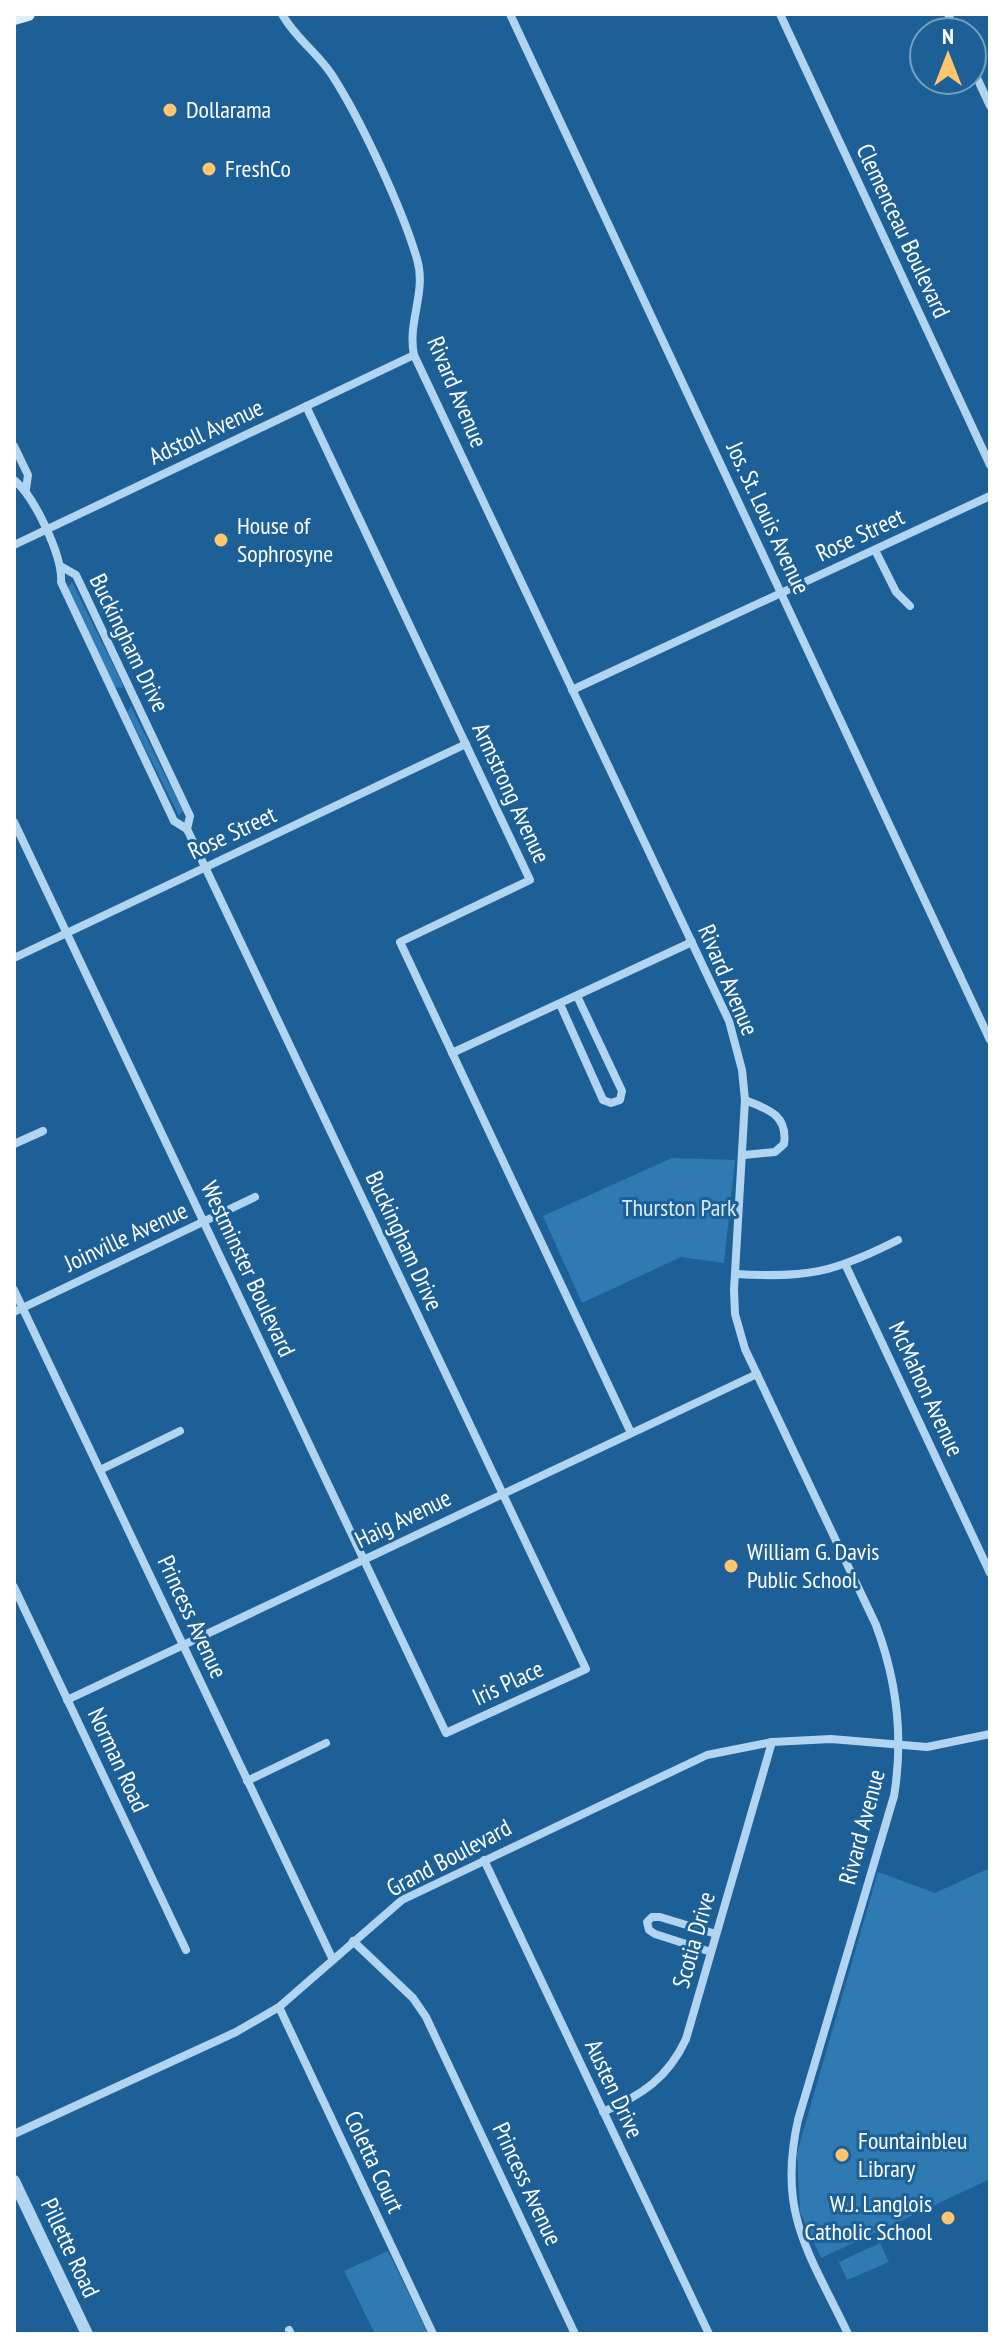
<svg xmlns="http://www.w3.org/2000/svg" width="1004" height="2348" font-family="'PT Sans Narrow',sans-serif">
  <rect width="100%" height="100%" fill="#1c6097"/>
  <g fill="#307ab4">
    <path d="M72,582L123,685L122,688L115,687L68,587Z"/>
    <path d="M131,707L183,811L179,816L127,712Z"/>
    <path d="M672,1158L735,1160L724,1263L681,1257L582,1303L543,1216Z"/>
    <path d="M990,1868V2179L821,2258L800,2212L797,2153L878,1872L935,1893Z"/>
    <path d="M880,2243L889,2262L847,2280L839,2262Z"/>
    <path d="M388,2251L428,2334H375L344,2271Z"/>
  </g>
  <g fill="none" stroke-linecap="round" stroke-linejoin="round">
    <g stroke="#b1d4f0" stroke-width="8">
      <path d="M282,14C295,38 317,52 332,75C361,120 402,208 417,259C427,292 407,322 414,355L729,1021L742,1070L745,1100L734,1290L735,1314L745,1349L876,1625C897,1681 904,1736 894,1796L798,2120C777,2214 809,2252 848,2334"/>
      <path d="M510,14L990,1040"/>
      <path d="M780,14L990,465"/>
      <path d="M948,14L956,32"/>
      <path d="M972,67L990,106"/>
      <path d="M306,406L530,880L400,942L631,1433"/>
      <path d="M14,446L28,475L26,489"/>
      <path d="M14,480C34,495 63,557 61,582L174,821L187,829L586,1669L446,1733L14,822"/>
      <path d="M14,545L414,355"/>
      <path d="M875,550L896,592L910,606"/>
      <path d="M62,567L76,575L190,816L187,829"/>
      <path d="M572,690L990,496"/>
      <path d="M14,958L466,744"/>
      <path d="M560,1004L603,1100L611,1103L620,1100L622,1091L577,996"/>
      <path d="M452,1053L692,942"/>
      <path d="M14,1144L43,1131"/>
      <path d="M744,1155L775,1152L784,1144C788,1115 768,1109 745,1100"/>
      <path d="M846,1266L990,1573"/>
      <path d="M735,1274C808,1278 833,1273 898,1240"/>
      <path d="M14,1290L333,1960"/>
      <path d="M14,1312L255,1197"/>
      <path d="M100,1470L180,1431"/>
      <path d="M14,1587L186,1950"/>
      <path d="M67,1700L757,1374"/>
      <path d="M247,1781L326,1743"/>
      <path d="M484,1860L709,2334"/>
      <path d="M353,1941L413,1998L426,2017L575,2334"/>
      <path d="M711,1952L655,1934L649,1930L647,1922L652,1917H660L716,1934"/>
      <path d="M279,2007L433,2334"/>
      <path d="M603,2112C642,2095 668,2078 686,2039L772,1742"/>
      <path d="M14,2134L236,2032L279,2007L402,1900L707,1755L772,1742L831,1739L927,1747L990,1734"/>
      <path d="M289,2330L291,2334"/>
    </g>
    <path stroke="#b1d4f0" stroke-width="12" d="M14,2181L87,2334"/>
    <path stroke="#deeefb" stroke-width="14" d="M14,18L28,14"/>
  </g>
  <g fill="#ffc56f" stroke="#1c6097" stroke-width="3">
    <circle cx="170" cy="110" r="8"/>
    <circle cx="209" cy="169" r="8"/>
    <circle cx="221" cy="540" r="8"/>
    <circle cx="731" cy="1566" r="8"/>
    <circle cx="842" cy="2155" r="8"/>
    <circle cx="948" cy="2218" r="8"/>
  </g>
  <g text-anchor="middle" stroke-width="6" stroke-linejoin="round" paint-order="stroke">
    <g font-size="24" fill="#fff" stroke="#1c6097" text-anchor="start">
      <text x="186" y="118">Dollarama</text>
      <text x="225" y="177">FreshCo</text>
      <text x="237" y="534">House of<tspan x="237" dy="28">Sophrosyne</tspan></text>
      <text x="747" y="1560">William G. Davis<tspan x="747" dy="28">Public School</tspan></text>
      <text x="858" y="2149">Fountainbleu<tspan x="858" dy="28">Library</tspan></text>
      <text x="932" y="2212" text-anchor="end">W.J. Langlois<tspan x="932" dy="28">Catholic School</tspan></text>
    </g>
    <g font-size="24" fill="#fff" stroke="#1c6097">
      <text transform="translate(903 231) rotate(65)" y="8">Clemenceau Boulevard</text>
      <text transform="translate(457 392) rotate(67)" y="8">Rivard Avenue</text>
      <text transform="translate(206 432) rotate(-25)" y="8">Adstoll Avenue</text>
      <text transform="translate(768 518) rotate(65)" y="8">Jos. St. Louis Avenue</text>
      <text transform="translate(860 535) rotate(-25)" y="8">Rose Street</text>
      <text transform="translate(129 643) rotate(64)" y="8">Buckingham Drive</text>
      <text transform="translate(511 793) rotate(65)" y="8">Armstrong Avenue</text>
      <text transform="translate(232 833) rotate(-25)" y="8">Rose Street</text>
      <text transform="translate(728 980) rotate(67)" y="8">Rivard Avenue</text>
      <text transform="translate(126 1237) rotate(-25)" y="8">Joinville Avenue</text>
      <text transform="translate(404 1241) rotate(65)" y="8">Buckingham Drive</text>
      <text transform="translate(248 1269) rotate(65)" y="8">Westminster Boulevard</text>
      <text transform="translate(926 1389) rotate(65)" y="8">McMahon Avenue</text>
      <text transform="translate(403 1519) rotate(-26)" y="8">Haig Avenue</text>
      <text transform="translate(192 1617) rotate(65)" y="8">Princess Avenue</text>
      <text transform="translate(508 1683) rotate(-25)" y="8">Iris Place</text>
      <text transform="translate(118 1760) rotate(65)" y="8">Norman Road</text>
      <text transform="translate(862 1827) rotate(-75)" y="8">Rivard Avenue</text>
      <text transform="translate(449 1858) rotate(-28)" y="8">Grand Boulevard</text>
      <text transform="translate(694 1940) rotate(-74)" y="8">Scotia Drive</text>
      <text transform="translate(614 2089) rotate(65)" y="8">Austen Drive</text>
      <text transform="translate(374 2162) rotate(65)" y="8">Coletta Court</text>
      <text transform="translate(527 2184) rotate(65)" y="8">Princess Avenue</text>
      <text transform="translate(70 2248) rotate(65)" y="8">Pillette Road</text>
    </g>
    <g font-size="24" fill="#d7ecfb" stroke="#1c6097">
      <text x="679" y="1216">Thurston Park</text>
    </g>
  </g>
  <rect width="1004" height="2348" fill="none" stroke="#ffffff" stroke-width="32"/>
  <g transform="translate(948 56)"><circle r="38" fill="#1c6097" stroke="#77a0c1" stroke-width="2"/>
  <path d="M0-6L14 30L0 20L-14 30Z" fill="#ffc56f"/>
  <text y="-12" font-size="22" font-weight="bold" text-anchor="middle" fill="#ffffff">N</text>
  </g>
</svg>
